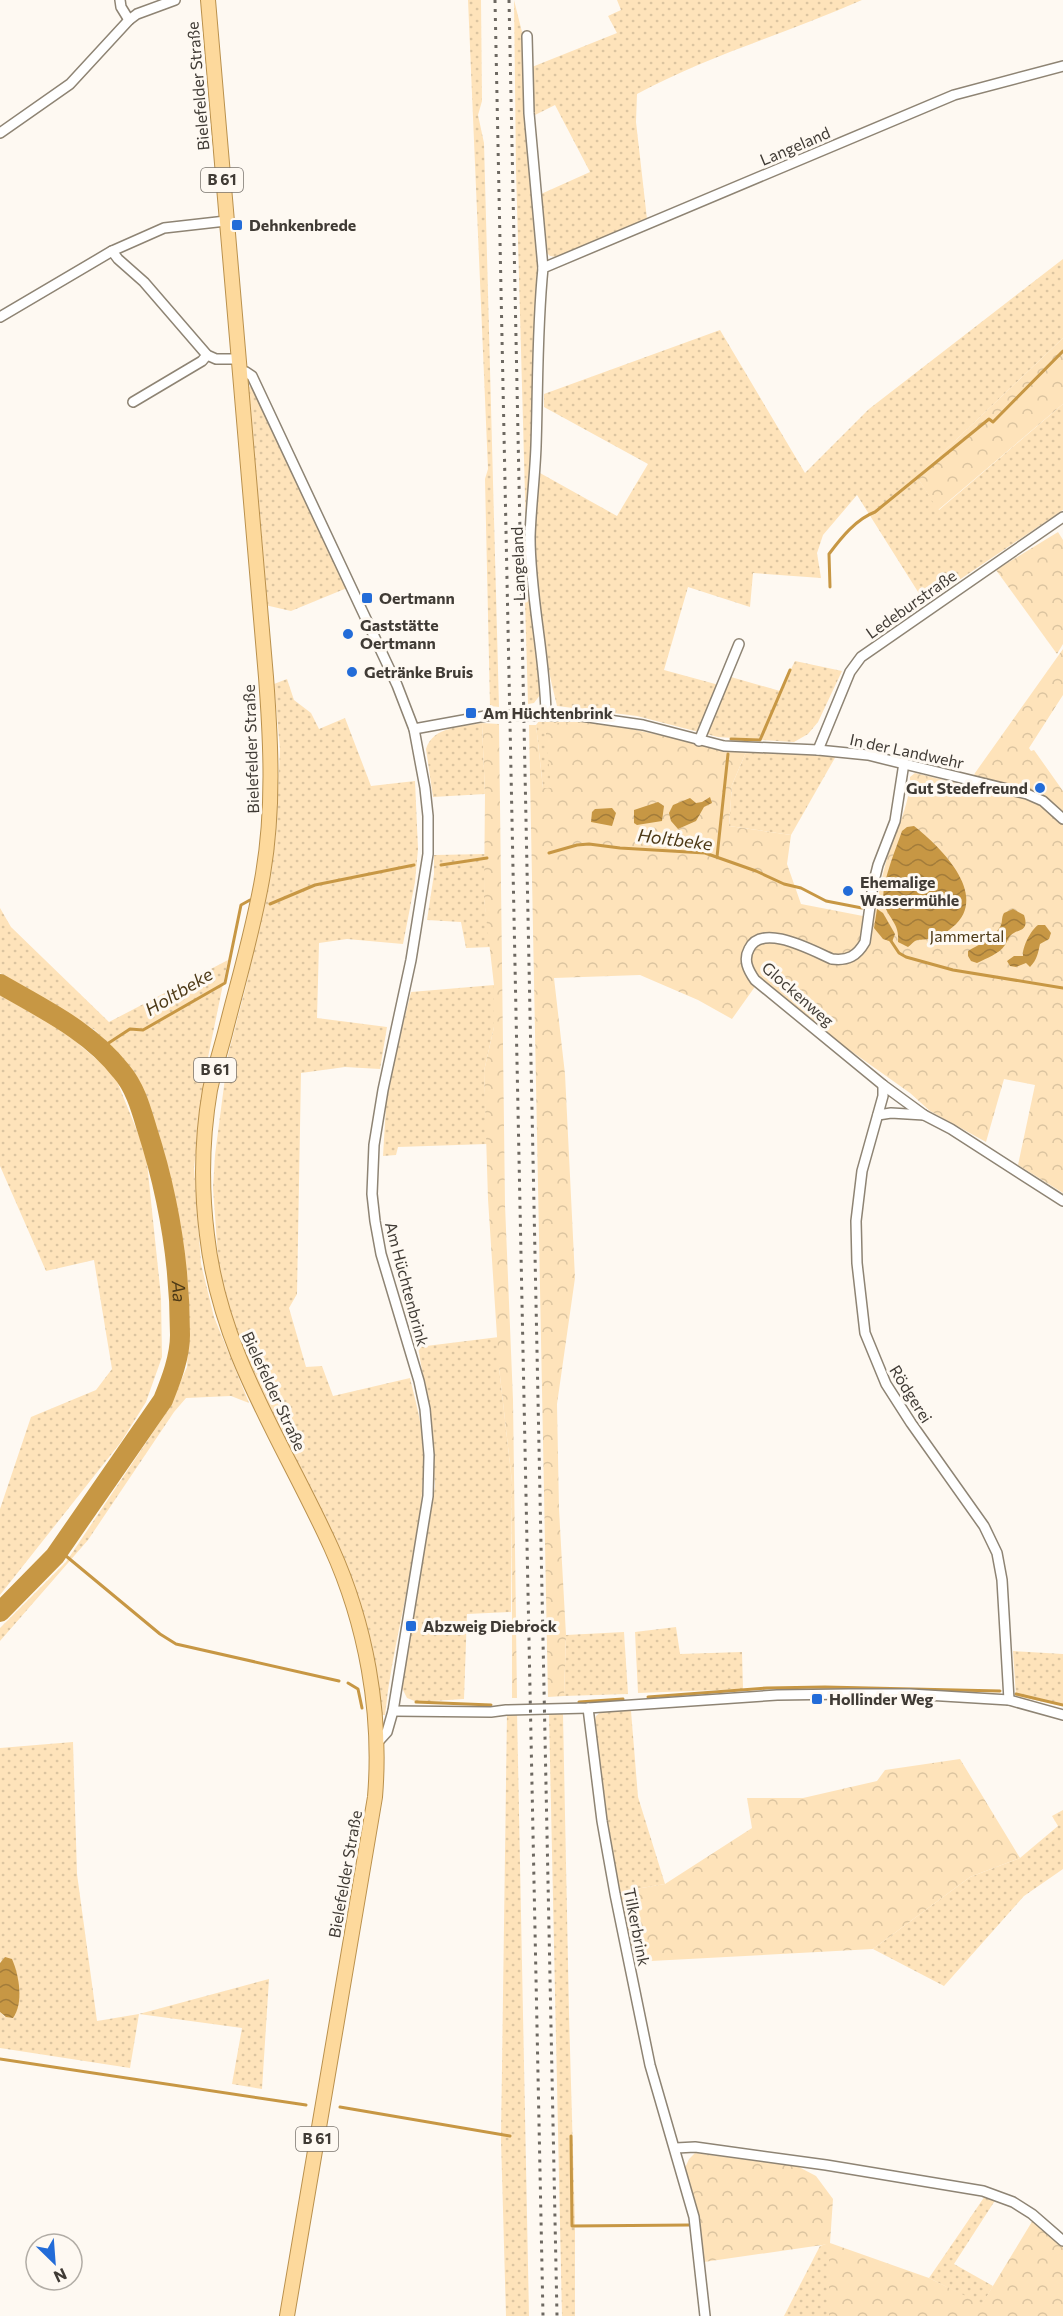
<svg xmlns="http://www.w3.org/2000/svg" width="1063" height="2316" font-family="Commissioner,sans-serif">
  <defs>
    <pattern id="grass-dots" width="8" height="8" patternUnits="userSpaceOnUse" patternTransform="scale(1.5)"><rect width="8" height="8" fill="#fee3ba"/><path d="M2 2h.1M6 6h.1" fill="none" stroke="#dbc4a0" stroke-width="1.8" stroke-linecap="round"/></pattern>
    <pattern id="forest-crowns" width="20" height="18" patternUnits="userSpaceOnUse" patternTransform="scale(1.5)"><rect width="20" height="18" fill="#fee3ba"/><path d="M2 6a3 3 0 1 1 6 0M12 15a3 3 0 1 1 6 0" fill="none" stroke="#dbc4a0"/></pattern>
    <pattern id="water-waves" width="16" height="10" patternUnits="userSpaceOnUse" patternTransform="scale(1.5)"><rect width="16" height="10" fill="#c79744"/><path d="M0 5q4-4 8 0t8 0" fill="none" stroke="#a37c3a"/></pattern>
  </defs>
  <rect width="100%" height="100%" fill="#fef9f2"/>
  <g fill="url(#grass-dots)">
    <path d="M468,0H481L482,101L478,115L484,143L499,707L490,706L485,479L488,469Z"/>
    <path d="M514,0L522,32L526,122L539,243L532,472L526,531L516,169Z"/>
    <path d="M617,0H862C788,33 709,55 637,94L636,122L647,219L556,257L550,256L545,251L541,194L590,172L555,105L533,116L532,67L617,33L608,16L621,10Z"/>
    <path d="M1063,259V338L917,477L939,510L1063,404V510L925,603L857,495L823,535L817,553L821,578L753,573L750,607L688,587L664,670L719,685L731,677L780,691L795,661L842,671L818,722L808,734L794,742L718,737L637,716L557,706C543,650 534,594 534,537C534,516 538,494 540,473L617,516L648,464L544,407V394L720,330L805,473L869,409Z"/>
    <path d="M248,386L253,388L347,588L291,611L265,605L246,389Z"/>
    <path d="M526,550L540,695L534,703L528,704L525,599Z"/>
    <path d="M287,679L294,700L311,713L319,729L345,718L371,786L415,781L418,849L415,882L403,944L347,939L319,943L317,1018L387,1027L380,1069L345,1067L301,1073L297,1294L289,1308L306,1367L322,1366L333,1396L410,1378C415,1400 422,1423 423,1446C427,1536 394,1626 385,1715H380L373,1652L355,1590L330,1528L260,1393L232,1321L219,1272L213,1188L215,1155L228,1055L247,982L276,834L280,749L274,684Z"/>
    <path d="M542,717L585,720L577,782L550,788H543L536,725Z"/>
    <path d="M482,723L485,794L433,797L426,749C433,726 462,727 482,723Z"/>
    <path d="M746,752L836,756L791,835L729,826L732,785Z"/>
    <path d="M486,854L484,899L491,947L466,948L461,922L427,920L434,874V855Z"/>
    <path d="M0,908L11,927L109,1022L228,960L206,1067L194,1168L201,1264L214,1317L249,1403L231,1396L186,1398L174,1412L88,1540L0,1641V1628L66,1562L168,1410L187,1367L189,1322L178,1224L164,1152L127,1066L95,1030L0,973Z"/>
    <path d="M494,985V1027L484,1071L487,1144L398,1147L396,1155L383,1156L387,1089L411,992Z"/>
    <path d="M0,995L62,1030L114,1074L146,1153L161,1297L162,1357L146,1402L121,1442L0,1595V1509L31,1417L96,1390L112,1369L94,1260L46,1271L0,1166Z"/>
    <path d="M499,1337V1367L512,1482L511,1612L467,1614L464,1699L417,1702L407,1698L402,1688L435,1486L429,1411L418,1347Z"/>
    <path d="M676,1627L680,1654L742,1652L743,1689L638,1693L635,1632Z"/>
    <path d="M624,1632L628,1694L564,1696L566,1635Z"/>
    <path d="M1013,1651L1063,1654V1706L1016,1696Z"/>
    <path d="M602,1711H631L638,1797L665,1884L618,1892L606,1821L594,1726L596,1716Z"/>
    <path d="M507,1712H517L529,2316H506L501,2139Z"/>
    <path d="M549,1713L563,1714L569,2014L575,2223V2316H562Z"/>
    <path d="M73,1742L77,1874L97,2021L139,2014L269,1979L262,2089L232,2084L242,2028L139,2014L130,2068L0,2048V2012L5,2017L1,1960L0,1963V1748Z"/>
    <path d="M1063,1810V1869L1024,1896L944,1986L873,1949L970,1877L1020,1858L1058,1826L1052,1816Z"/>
    <path d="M985,2196L996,2199L954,2264L993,2286L982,2305L929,2278Z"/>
    <path d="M829,2243V2316H784L820,2246Z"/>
  </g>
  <g fill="url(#forest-crowns)">
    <path d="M1063,338V404L938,510L917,477Z"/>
    <path d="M1058,532L1063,540V644L1057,654L996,570Z"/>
    <path d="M1063,649V695L1029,748L1031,751L1034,750L1063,791V1193L1018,1165L1035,1085L1004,1079L986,1142L930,1111L910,1093L820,1029L759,981L732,1019L698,1000L640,975L554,978L565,1074L575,1278L557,1404L559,1509L566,1635L564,1696L548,1697L529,725H536L543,788H551L545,723H584L585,720C639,729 692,744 746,752L732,785L729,826L791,835L787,864L801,904L863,916L872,925C877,904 880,883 886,862C894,833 910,808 910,777L915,773L969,786L975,773Z"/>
    <path d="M482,723L499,724L505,1205L513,1400L517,1698H512V1482L499,1367L488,1199L484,1071L494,1027V985L484,899L485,794Z"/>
    <path d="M960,1759L1020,1858L970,1877L873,1949L632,1962L618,1892L665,1884L752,1828L747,1798H803L877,1781L885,1770Z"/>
    <path d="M695,2153L797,2166L816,2176L833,2199L830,2243L929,2278L982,2304L1033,2220L1063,2245V2316H829V2244L704,2262L685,2168L689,2159Z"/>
  </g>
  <g fill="url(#water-waves)">
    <path d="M710,797L712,803L704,807L696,821L678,829L671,821L669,813L673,805L690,798L696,803L702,802Z"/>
    <path d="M658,802L664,806L662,821L637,825L634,823V810Z"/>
    <path d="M612,808L616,813L612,826L591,822L592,812L595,809Z"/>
    <path d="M914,826C941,847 994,899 949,930C943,935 936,938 928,939C924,940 918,939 915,941C912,943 911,945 908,947L898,942C900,923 888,919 884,903C880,886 896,849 902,831L907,827Z"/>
    <path d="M877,909L883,913L895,934L892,942L883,939L874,928Z"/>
    <path d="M1013,909L1024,915C1030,933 1017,928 1010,936C1008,938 1007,942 1005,945C999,954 987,958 977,963L971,961L968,956V951C979,944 992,940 1000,927C1003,922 1001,918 1004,913Z"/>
    <path d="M1038,925H1045L1051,933L1049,939L1040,944C1038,953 1037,960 1030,967L1026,963L1016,967L1010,966L1007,961L1014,956H1023C1022,947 1031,930 1038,925Z"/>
    <path d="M5,1957L12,1959C19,1975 24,2003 13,2018L6,2017L0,2012V1963Z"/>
  </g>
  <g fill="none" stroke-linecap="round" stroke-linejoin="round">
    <g stroke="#c79744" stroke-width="3">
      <path d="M830,587L829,554C841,538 856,519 875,512L989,419L993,422L1063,351"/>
      <path d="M731,739L760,740L790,670"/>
      <path d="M549,853L577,845L589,844L620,848L705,853L756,871L784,884L801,888L826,901L862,908"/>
      <path d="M717,857L728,754"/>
      <path d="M441,865L487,858"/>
      <path d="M270,904L315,885L414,865"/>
      <path d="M891,941L899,953L906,957L953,970L1063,988"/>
      <path d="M101,1048L130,1029L143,1030L225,983L241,905L250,900"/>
      <path d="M55,1556H66L160,1634L176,1644L339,1681"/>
      <path d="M348,1683L358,1689L362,1708"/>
      <path d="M1016,1694L1063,1705"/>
      <path d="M648,1697L767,1688L825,1687L1000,1691"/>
      <path d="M416,1702L491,1705"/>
      <path d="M579,1702L623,1699"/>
      <path d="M0,2059L306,2105"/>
      <path d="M340,2107L510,2136"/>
      <path d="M571,2136L572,2226L689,2225"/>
    </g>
    <path stroke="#c79744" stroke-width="20" id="s1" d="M0,984C43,1009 90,1031 121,1071C135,1087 141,1109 147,1129C168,1194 180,1266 180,1335C180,1357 171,1380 163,1400L55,1556L0,1612"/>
    <defs>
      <g id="minor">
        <path d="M120,0L121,7L129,20"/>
        <path d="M527,36L529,113L543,268"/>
        <path d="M0,133L70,84L129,20L137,14L175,0"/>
        <path d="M112,251L118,259L144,282L207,355L216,359H238"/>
        <path d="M0,317L112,251L164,228L226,221"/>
        <path d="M238,371L246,372L252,376L397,685L414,729L425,788L428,816V854L411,960L383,1090L374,1145L372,1194L375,1221L381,1254L419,1381L425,1409L429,1455L428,1496L393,1711L387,1732L377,1743"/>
        <path d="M133,402L202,361L207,355"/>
        <path d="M546,714C545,655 530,596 530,537C531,506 535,476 536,446C538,386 537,327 543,268L954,95L1063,66"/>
        <path d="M414,729L491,715L581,716L643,725L724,746L818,750L868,755L1027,794L1043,801L1063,819"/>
        <path d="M699,741L739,644"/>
        <path d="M818,750L850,672L861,657L1063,517"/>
        <path d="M904,763L895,821L878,865L873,885L865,942C857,956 848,961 832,959C813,951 762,922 749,949C743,960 748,970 755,980L883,1085L924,1115L951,1129L1063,1201"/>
        <path d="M883,1085V1096L862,1171L856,1221L857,1263L865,1333L886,1384L911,1423L984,1526L997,1553L1002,1580L1009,1700"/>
        <path d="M878,1115L891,1113L924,1115"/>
        <path d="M588,1708L602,1821L615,1894L650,2065L694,2217L705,2316"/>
        <path d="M393,1711L491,1712L506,1710L588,1708L777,1695L848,1694H910L1009,1700L1063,1715"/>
        <path d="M676,2148L695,2147L826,2165L983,2191L1013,2202L1032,2214L1063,2241"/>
      </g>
      <path id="primary" d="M208,0L266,677C271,743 274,809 263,874C254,928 238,981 225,1033C220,1052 214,1071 210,1090C202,1137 201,1187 207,1235C220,1353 283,1441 331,1547C366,1624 382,1712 375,1797L287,2316"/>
    </defs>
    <use href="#minor" stroke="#8e8474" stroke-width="12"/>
    <use href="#primary" stroke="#ba914d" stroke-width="16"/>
    <use href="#minor" stroke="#fff" stroke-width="9"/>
    <use href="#primary" stroke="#fdd99c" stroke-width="14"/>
    <g stroke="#6d6861" stroke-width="3" stroke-dasharray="3 6" stroke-linecap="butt">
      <path d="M495,0L543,2316"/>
      <path d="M509,0L557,2316"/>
    </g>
  </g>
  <g fill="#236cd8" stroke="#fef9f2" stroke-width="2">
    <rect x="231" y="219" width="12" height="12" rx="3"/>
    <rect x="361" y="592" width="12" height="12" rx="3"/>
    <circle cx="348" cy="634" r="6"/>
    <circle cx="352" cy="672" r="6"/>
    <rect x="465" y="707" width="12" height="12" rx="3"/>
    <circle cx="1040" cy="788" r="6"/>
    <circle cx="848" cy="891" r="6"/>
    <rect x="405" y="1620" width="12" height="12" rx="3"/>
    <rect x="811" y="1693" width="12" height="12" rx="3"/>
  </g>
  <g text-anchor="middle" stroke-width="6" stroke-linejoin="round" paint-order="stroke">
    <g fill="#fef9f2" stroke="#79746e" stroke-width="1.5">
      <rect x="201" y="168" width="42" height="24" rx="4.5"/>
      <rect x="194" y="1058" width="42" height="24" rx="4.5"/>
      <rect x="296" y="2127" width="42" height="24" rx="4.5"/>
    </g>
    <g font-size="15" font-weight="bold" fill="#403b35">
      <text x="222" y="185">B 61</text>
      <text x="215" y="1075">B 61</text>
      <text x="317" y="2144">B 61</text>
    </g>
    <g font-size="16" fill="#403b35" stroke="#fef9f2">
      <text transform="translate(198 86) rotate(-95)" y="6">Bielefelder Straße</text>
      <text transform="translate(795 146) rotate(-23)" y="6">Langeland</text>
      <text transform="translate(518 564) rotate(-92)" y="6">Langeland</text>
      <text transform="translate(911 604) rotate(-35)" y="6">Ledeburstraße</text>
      <text transform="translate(251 749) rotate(-92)" y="6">Bielefelder Straße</text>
      <text transform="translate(907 751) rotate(12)" y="6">In der Landwehr</text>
      <text transform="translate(798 994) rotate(41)" y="6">Glockenweg</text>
      <text transform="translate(407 1284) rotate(75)" y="6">Am Hüchtenbrink</text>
      <text transform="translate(274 1391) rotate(65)" y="6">Bielefelder Straße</text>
      <text transform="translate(911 1394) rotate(58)" y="6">Rödgerei</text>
      <text transform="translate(345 1874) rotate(-80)" y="6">Bielefelder Straße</text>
      <text transform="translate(637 1927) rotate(79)" y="6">Tilkerbrink</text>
    </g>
    <g font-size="16" font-weight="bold" fill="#403b35" stroke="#fef9f2" text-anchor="start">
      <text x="249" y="231">Dehnkenbrede</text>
      <text x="379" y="604">Oertmann</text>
      <text x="360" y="631">Gaststätte<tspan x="360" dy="18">Oertmann</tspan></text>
      <text x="364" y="678">Getränke Bruis</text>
      <text x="483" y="719">Am Hüchtenbrink</text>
      <text x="1028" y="794" text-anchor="end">Gut Stedefreund</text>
      <text x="860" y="888">Ehemalige<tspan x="860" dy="18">Wassermühle</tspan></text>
      <text x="423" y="1632">Abzweig Diebrock</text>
      <text x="829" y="1705">Hollinder Weg</text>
    </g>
    <g font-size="16" fill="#4c3815" stroke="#fef9f2">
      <text x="967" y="942">Jammertal</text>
    </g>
    <g font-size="18" font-style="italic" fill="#4d3916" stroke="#fef9f2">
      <text transform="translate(675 840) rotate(7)" y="6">Holtbeke</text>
      <text transform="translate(179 992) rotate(-31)" y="6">Holtbeke</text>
      <text dy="6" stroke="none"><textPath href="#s1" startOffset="380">Aa</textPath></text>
    </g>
  </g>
  <g transform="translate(54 2262) rotate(155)"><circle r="28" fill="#fef9f2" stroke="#b2ada6" stroke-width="1.5"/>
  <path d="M0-4.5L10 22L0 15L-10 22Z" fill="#236cd8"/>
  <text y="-9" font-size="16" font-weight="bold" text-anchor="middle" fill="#403b35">N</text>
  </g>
</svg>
